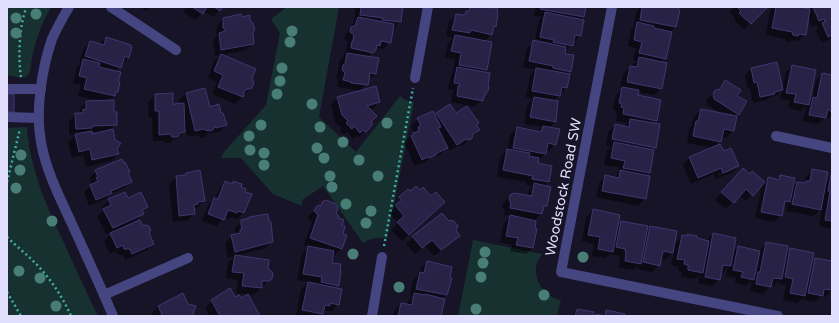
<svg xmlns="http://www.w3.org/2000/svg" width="839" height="323" font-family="'Varela Round',sans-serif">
  <rect width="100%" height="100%" fill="#171428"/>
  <g fill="#173130">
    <path d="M7,7H51C42,23 36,39 32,57C31,62 31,74 26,77C21,79 12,76 7,75Z"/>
    <path d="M287,7H339L319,117L356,152L400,96L405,100L414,102L387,239C377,237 372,238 363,243L323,186L302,200V206L273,194L241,158H221L224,152L266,105L280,33L271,19Z"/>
    <path d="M27,127C30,169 46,205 64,243C75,267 86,292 98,316H7V128Z"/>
    <path d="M473,240L542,254C540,257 538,260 537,263C532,280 545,297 561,300L557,316H458Z"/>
  </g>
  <g fill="#0007" fill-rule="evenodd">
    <path d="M140,7H150L146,11Z"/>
    <path d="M186,7H222L213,17L204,11L195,20L183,12Z"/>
    <path d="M353,7H402L400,22L393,29L390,42L383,49L377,48L368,57L375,74L360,91L337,87L338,80L336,77L338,71L340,60L344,56L348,42L344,39L345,35L350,29L351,25L354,23L355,11Z"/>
    <path d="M470,7H501L496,12L495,26L492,29L491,34L484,42L486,69L482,73L483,97L482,100L475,107L451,102L452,94L454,90L448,89L451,75L454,71H453L455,59L445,58L448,43L453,38L446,36L449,21L456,15L462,16Z"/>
    <path d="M536,7H585L583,17L580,20V35L572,45L564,52L570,72L566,75V88L553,102L555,122L549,128L555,144L549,151H545V154L538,161L537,164L549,181L544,186L546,206L542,210L541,214L534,221L532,248L526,254L510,251L512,245L500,242L504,223L511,216L504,215L505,210L502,207L503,203L510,196H527L528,191L532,186L526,185V182L497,177L500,157L507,150L510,135L517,128L537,132L542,127L524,124L527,105L533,99L526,97L530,76L535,70L523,67L527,48L535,41L539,20L542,17L534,16Z"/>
    <path d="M641,7H678L675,27L670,33L665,58L661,62V88L654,95L638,92L637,96L656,120L653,124L655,147L651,150L653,151L649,173L646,176L649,177L645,199L638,206L596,197L599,183L605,176L614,178L617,175L619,167L604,165L607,150L611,147L606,146L608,132L615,125L624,127L628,123L616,121L618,114H615L616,110L613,109L616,95L622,89L620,88L623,74L630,67H632L633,65L637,61L633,60L636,48L628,46L631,30L635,27L633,26L637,11Z"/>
    <path d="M735,7H766L744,30L734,20L735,18L729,12Z"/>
    <path d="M774,7H797L808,10L811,7H832V38L822,43L816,31L818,29L817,25L812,27L808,17L805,34L799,41L792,40L790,42L786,41L785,39L766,35L770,10Z"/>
    <path d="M223,19L251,32L253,43L246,50L221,55L251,78V88L235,104L212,94L217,82L208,78L214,61L221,55L215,56L213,40L218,35L216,34L217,26Z"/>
    <path d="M106,38L130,46L128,57L116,72L117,92L109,101L116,124L109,131L118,154L111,161L86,167L83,155L72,158L68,142L76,135H69V121L76,114H80V109L86,102L100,101L78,96L81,85L73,83L77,67L80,63H79L84,48L91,42L99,44ZM91,132H101L102,133L91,135Z"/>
    <path d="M792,66L808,103L812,99L816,81L822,74L832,76V115L828,119L824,118L818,124L803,121L806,106L801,111L788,108L790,101L780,99L782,90L776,96L770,97L767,100L753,103L750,88L748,89L745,75L752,68L782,89L786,72Z"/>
    <path d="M725,82L736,96L738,114L736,117L733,131L726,138L721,137L720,141L714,147L723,153L738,166L731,173L716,179L714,174L691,184L683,165L689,158L713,148L687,143L689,129L692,125L694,116L701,110L721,113L707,105L706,101L708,98ZM731,169V171L718,176V174Z"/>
    <path d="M204,89L210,108L221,115L226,125L219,132L208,133L205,137L201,138L196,135L188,137L184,124V132L178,139H174L170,143H165L163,141H153L152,117L149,118L148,102L155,95L172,107L175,105L180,104L179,100L186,93Z"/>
    <path d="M9,95L13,112L9,115H7V97Z"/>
    <path d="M337,98L379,102L373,109L369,110L370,122L372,124L358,138L356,136L353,139L347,132L344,135L340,131L342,128L335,122L331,105Z"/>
    <path d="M437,114H456L475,125L479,130L462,146L459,145L450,151L448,147L440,155L429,159L423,164L421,163L415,166L404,143L414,132L411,126L418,119L434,116Z"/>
    <path d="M123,164L131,182L124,188L109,195L104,200L89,206L84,192L92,184L89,178L96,171Z"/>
    <path d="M812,170L825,182L832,176V226L829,229L819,226L822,208L813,216L786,211L787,204L783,208L781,215L774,222L755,218L762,184L746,201L739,195L726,209L715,200L736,176L750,175L764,183L768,178L776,180L780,176L792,187L797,183L804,184L806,177Z"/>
    <path d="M186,174L203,201L197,208H194V214L188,220L173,222L169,184L176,177L184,176Z"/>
    <path d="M226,182L232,184L234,182L243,192V213L237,219L231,217L229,219L224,217L217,226L202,221L208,205L215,199L219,189Z"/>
    <path d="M408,190L410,193L419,192L437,208L402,241L391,230L398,223L389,213L395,207L393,205Z"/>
    <path d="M109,200H127L147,207L142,212L143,214L136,220L124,226V228L153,244L147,250L125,260L123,255H118L116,251L110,254L104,241L114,231L106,234L97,216L104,210L102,207Z"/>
    <path d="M323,203L334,215L341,226V234L346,236L341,249L334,256L332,255L331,263L338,285L334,289L338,304L332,311L325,310L319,316H296L301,290L309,282L297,280L302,254L309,247L304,245L312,222L308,218L309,215Z"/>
    <path d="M593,210L617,227L622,222L646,232L650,227L673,245L682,236L685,237L688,235L696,239L706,241L713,234L732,253L738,247L759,251L766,243L785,255L791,249L810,264L816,259L832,262V290L826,297L821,296L815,302L801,299L797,303L783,300L786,285L779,284V280L774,286L771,285L763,294L750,291L752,280L746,286L735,283L736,278L726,276L728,267L723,273L721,272L719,279L712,286L698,283L700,274L695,279L681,277L682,272L678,271L679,267L671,265L674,251L665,260L660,259L659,265L652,272L637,269L638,266L633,270L619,268L620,258H619V256L610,254L605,258L592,256L594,244L582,241L586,217Z"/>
    <path d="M242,221L272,241L266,248L228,258L225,243L232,236L236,235L234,231L235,228Z"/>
    <path d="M454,230L458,236L434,256L425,246L415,254L406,244L413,237Z"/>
    <path d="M235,256L267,270L271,278L254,295L236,293L238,280L226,278L228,263Z"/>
    <path d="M427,262L450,279L446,295L442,299L440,316H393L394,311L401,304L407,305L408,301L413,296H410L413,280L419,274L420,269Z"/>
    <path d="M183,294L193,316H153L151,314L158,307Z"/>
    <path d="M235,298L259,316H210L205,308L212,301Z"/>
    <path d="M577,310L592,316H571Z"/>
  </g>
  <g fill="#282247" stroke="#403770">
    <path d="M192,7H207L203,14Z"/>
    <path d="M214,7H223L220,11Z"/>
    <path d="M361,7H403L401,22L382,20L383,18L360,15Z"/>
    <path d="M470,7L498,8L497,12L498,13L496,27L494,26L492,35L471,30L470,33L452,30L456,14L463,15L465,14L466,11H469Z"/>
    <path d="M541,7H586L584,17L540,9Z"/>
    <path d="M642,7H679L678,10H680L676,27L640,20Z"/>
    <path d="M737,7H768L751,24L739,13L741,11Z"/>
    <path d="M776,7H799L810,9L806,35L800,34L798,36L793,35L792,32L772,28Z"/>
    <path d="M813,7H832V35L828,37L822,23L825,22L824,19L819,21Z"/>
    <path d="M545,12L584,20L581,36L575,35L573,46L553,42L554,40L540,37Z"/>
    <path d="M241,14L242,17L250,15V21L253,23L255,30L253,32L254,44L221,50L219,33L225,31V29L223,28V18Z"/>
    <path d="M358,17L394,24L391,43L381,41L380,46L377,45L376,50L373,53L351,48L352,41L353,40L354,35L350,32L351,27L355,26Z"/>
    <path d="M637,22L654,26V28L672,32L666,59L639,53L642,42L634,40Z"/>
    <path d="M455,35L492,42L487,70L459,65L461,53L451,51Z"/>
    <path d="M106,37L131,45V47H132L129,58L125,56L121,68L85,56L90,41L104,45Z"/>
    <path d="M533,40L566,47L565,54L574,55L571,72L553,68V66L529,61Z"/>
    <path d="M347,53L379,58L376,74L370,73L369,76H370L368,85L351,83V82L343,80L345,73L342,70L343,65L345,64Z"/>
    <path d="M221,54L256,69L252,78L254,83L252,88L245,90L243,97L218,87L223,75L214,71Z"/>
    <path d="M639,57L667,63L662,89L627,82L630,66L637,67Z"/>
    <path d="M83,59L100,63L99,67L121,72L118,82H120L118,92H116L115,96L84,89L87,78L79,76Z"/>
    <path d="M777,62L783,90L774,92L775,94L760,97L757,82L754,83L751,68Z"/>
    <path d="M792,65L816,70L809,105L794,102L796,94L786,93Z"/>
    <path d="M457,67L490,73L488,84L489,87L488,91L486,93L485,96H484L483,101L457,96L458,86H460V84L454,83Z"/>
    <path d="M536,68L570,74L567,88L562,87L560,96L532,91Z"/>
    <path d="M822,73L832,75V112L830,111L828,109L826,118L809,115L813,97L817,98Z"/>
    <path d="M725,80L741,90L737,96L747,101L739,115L714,99L713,94L715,90L720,89Z"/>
    <path d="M376,86L380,102L367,106L377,116L371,122L373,124L366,132L363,130L360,133L354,126L352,129L346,123L348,121L342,115L337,97Z"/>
    <path d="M622,87L639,90L638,95L661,100L657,121L623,114L624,108L621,107L622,103H619Z"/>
    <path d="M205,88L210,107L219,104L221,113H223L227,125L216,128L215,126L213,130L208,131L203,129L195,131L186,93Z"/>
    <path d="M173,93V105H175L174,104L184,103L185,132L180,133L178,137H172L170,134L159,135V111H155V94Z"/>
    <rect x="8" y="94" width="6" height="18"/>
    <path d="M534,97L558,101L556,122L530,117Z"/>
    <path d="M114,100V112H117V125L92,126V128L76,129L75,113H83V109L86,110V101Z"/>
    <path d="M450,104L456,113L467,106L479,123L476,125L480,130L473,134L472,138L470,140L466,139L457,145L436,113Z"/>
    <path d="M701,109L737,116L734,131L724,129L721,142L693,136L696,121H698Z"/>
    <path d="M433,111L441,127L438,128L448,148L437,153L436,155L430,158L428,157L422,160L411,136L413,135V133L419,131L418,127L421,126L417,118Z"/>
    <path d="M630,119L660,124L656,148L612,139L615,124L629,127Z"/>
    <path d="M543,126L560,129L556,145L548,143L546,154L513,148L517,127L541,132Z"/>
    <path d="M113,129L115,140L121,143L117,149L119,154L92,160L90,149L79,152L75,134L92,131V134Z"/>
    <path d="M614,142L654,150L650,173L623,168L625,161L611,158Z"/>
    <path d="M720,144L724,151L731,148L739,166L723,173L721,168L698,178L689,157Z"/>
    <path d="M507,149L530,153L529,156L539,158L538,163L552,166L549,182L532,179L533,176L503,170Z"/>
    <path d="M122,159L124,163L125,162L130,172H128L132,182L111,191L112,193L96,200L90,185L98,181L96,178L98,177L95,170Z"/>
    <path d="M743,168L750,174L752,171L765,182L753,196L746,189L734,203L721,192Z"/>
    <path d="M812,169L828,172L821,210L792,204L797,182L806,183V181H810Z"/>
    <path d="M200,170L205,201L198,202V204L194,205L195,214L179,216L176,176L186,175V173Z"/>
    <path d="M620,170L650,176L646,199L602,191L605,175L619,178Z"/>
    <path d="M780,175L795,178L790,202L785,201L782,216L761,212L768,177L779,180Z"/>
    <path d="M831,175H832V221L825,220L830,191H828Z"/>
    <path d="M225,181L233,184V181L242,184L241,187L246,189L245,192L252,194L244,213L238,211L237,213L228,210L224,220L208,214L214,198L218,199Z"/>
    <path d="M534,183L551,187L547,206H544L542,214L510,208L511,203L509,200L510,195L514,193L532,196Z"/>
    <path d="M416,186L420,190L423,187L431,196L436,192L445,202L409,235L397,222L404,216L395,205L401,200L399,197L407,190L408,189L410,191Z"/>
    <path d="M125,192L128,198L141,192L148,207L142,210L144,214L113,228L103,209L111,205L108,199Z"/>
    <path d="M326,200L336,204L338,208L336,214L339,216L338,218L344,220L342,225L345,226L343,234L347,235L342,249L310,238L318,215L314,211L316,207L319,205L321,206L322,202Z"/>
    <path d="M593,209L620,215L613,252L598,249L600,237L588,235Z"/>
    <path d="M442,213L449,221L450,220L454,221L458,226L456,230L460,236L441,250L432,240L422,248L412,236Z"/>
    <path d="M268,214L269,221L271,222L273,242L235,252L231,235L240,233V230L242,229L241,224V220L249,218V217Z"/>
    <path d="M510,215L536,221L535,229H537L533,248L516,245L518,238L506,236Z"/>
    <path d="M140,220L143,226L145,225L149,226L151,230L149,233L154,244L132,254L130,249H124L123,245L117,248L110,233Z"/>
    <path d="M621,221L648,226L641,264L625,261L626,251H625V249L616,247Z"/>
    <path d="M650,226L677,231L673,253L663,251L660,266L643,262Z"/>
    <path d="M713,233L736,238L731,266L723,265L720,280L705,277Z"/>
    <path d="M687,234L697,236V238L709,241L703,273L688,270V265L684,264L685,260L677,259L682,235L687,236Z"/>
    <path d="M766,242L788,246L782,279L773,278L771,287L756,284L758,272H760Z"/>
    <path d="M308,246L334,251L332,263L341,264L340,271H341L339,286L321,282L322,277L303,274Z"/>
    <path d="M738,246L760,251L754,280L741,277L743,272L733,270Z"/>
    <path d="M790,248L814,253L805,296L790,293L793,279L785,277Z"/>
    <path d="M235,255L269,260L268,269L270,270L273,273L272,279L269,281H262V288L242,286L244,273L232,272Z"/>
    <path d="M815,258L832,261V290L824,289L823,296L808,293Z"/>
    <path d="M427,261L452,267L450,278H452L447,295L416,289L420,272L424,273Z"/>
    <path d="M308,282L342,289L339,305L330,303V306L325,305L323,314L302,310Z"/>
    <path d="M230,288L235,297L239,295L241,298L248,294L260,316H227L226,315L220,316L211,300Z"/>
    <path d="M183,293L188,304L196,306L193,314L194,316H160L162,315L158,306Z"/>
    <path d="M414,293L425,295V294L445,299L441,316H398L401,303L412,305Z"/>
    <path d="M577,309L594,312L593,316H575Z"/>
    <path d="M606,310L625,314L624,316H596V314L605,316Z"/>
  </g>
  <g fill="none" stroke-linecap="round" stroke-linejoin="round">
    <g stroke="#40aea4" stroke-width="2.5" stroke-dasharray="2 3" stroke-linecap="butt">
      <path d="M21,77C18,60 19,22 27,7"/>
      <path d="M7,182L20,129"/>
      <path d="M7,237C17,247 29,256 39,267C52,281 63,298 71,316"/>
      <path d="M384,246L413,88"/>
      <path d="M7,292L21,316"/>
    </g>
    <g stroke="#454581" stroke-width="10">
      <path d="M69,7C63,17 57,28 52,39C42,68 35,111 41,142C46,171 60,198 72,224C86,255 100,285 113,316"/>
      <path d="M111,7L176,50"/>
      <path d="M612,7L561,272L778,316"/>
      <path d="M415,78L428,7"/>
      <path d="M7,89H41"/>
      <path d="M7,117L39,118"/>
      <path d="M776,136L832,148"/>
      <path d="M104,295L188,258"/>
      <path d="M372,316L382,257"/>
    </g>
  </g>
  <g fill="#497e77">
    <circle cx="36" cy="14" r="5.5"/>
    <circle cx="16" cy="18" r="5.5"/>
    <circle cx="292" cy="31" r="5.5"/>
    <circle cx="16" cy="33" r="5.5"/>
    <circle cx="290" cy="42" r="5.5"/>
    <circle cx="282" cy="68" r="5.5"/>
    <circle cx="280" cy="81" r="5.5"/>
    <circle cx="277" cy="94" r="5.5"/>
    <circle cx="312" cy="104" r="5.5"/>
    <circle cx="387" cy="123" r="5.5"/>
    <circle cx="261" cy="125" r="5.5"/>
    <circle cx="320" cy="127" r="5.5"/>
    <circle cx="249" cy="136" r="5.5"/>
    <circle cx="343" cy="142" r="5.5"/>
    <circle cx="317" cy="148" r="5.5"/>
    <circle cx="250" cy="150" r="5.5"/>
    <circle cx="264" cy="153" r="5.5"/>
    <circle cx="21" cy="155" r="5.5"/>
    <circle cx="324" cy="158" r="5.5"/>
    <circle cx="359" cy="160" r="5.5"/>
    <circle cx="264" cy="165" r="5.5"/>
    <circle cx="20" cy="170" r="5.5"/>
    <circle cx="330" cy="176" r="5.5"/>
    <circle cx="378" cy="176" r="5.5"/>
    <circle cx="332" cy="187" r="5.5"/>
    <circle cx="16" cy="188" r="5.5"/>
    <circle cx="346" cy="204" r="5.5"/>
    <circle cx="371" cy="211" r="5.5"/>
    <circle cx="52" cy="221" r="5.5"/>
    <circle cx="366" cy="223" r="5.5"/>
    <circle cx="485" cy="252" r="5.5"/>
    <circle cx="353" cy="254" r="5.5"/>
    <circle cx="583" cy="257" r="5.5"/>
    <circle cx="483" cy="263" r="5.5"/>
    <circle cx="19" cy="271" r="5.5"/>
    <circle cx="481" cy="277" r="5.5"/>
    <circle cx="40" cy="278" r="5.5"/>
    <circle cx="399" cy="287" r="5.5"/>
    <circle cx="544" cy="295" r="5.5"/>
    <circle cx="56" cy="306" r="5.5"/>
    <circle cx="476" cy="309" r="5.5"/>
  </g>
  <g text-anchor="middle" stroke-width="3" stroke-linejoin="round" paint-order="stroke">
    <g font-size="14" fill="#e1dffb" stroke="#171428">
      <text transform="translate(563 187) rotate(-79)" y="5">Woodstock Road SW</text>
    </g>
  </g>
  <rect width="839" height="323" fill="none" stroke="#e1dffb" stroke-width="16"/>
</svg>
